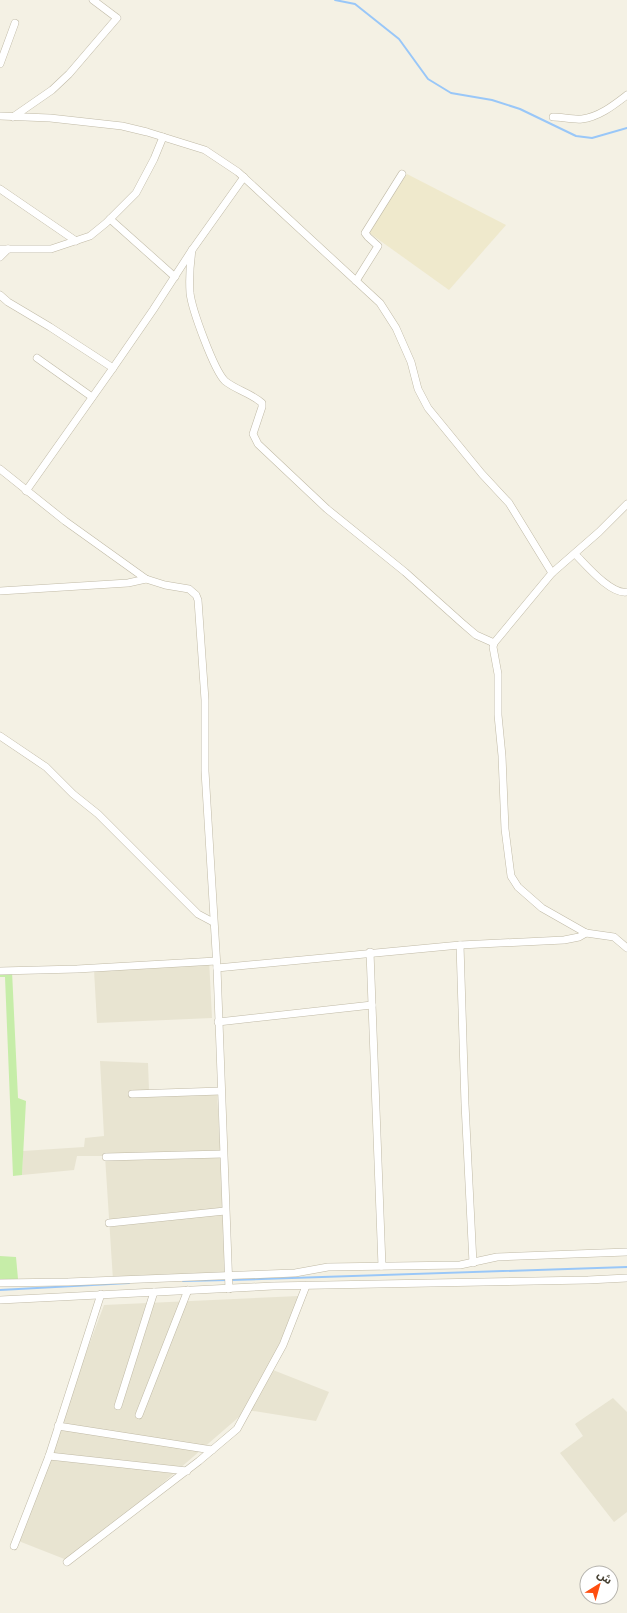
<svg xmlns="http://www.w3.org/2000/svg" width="627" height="1613" font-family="Inter,'Noto Sans Arabic',sans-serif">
  <rect width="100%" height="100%" fill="#f4f1e4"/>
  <g fill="#e8e4d1">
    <path d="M209,959L212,1018L97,1023L94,970Z"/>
    <path d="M100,1061L148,1063L149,1090L217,1091L227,1275L113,1280L105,1156H77L74,1170L22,1175L23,1151L84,1147L85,1138L104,1136Z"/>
    <path d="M299,1296L273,1370L329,1392L316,1421L247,1410L72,1562L16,1540L104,1305Z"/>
    <path d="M613,1398L627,1412V1512L614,1522L560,1453L583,1436L575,1424Z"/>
  </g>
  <path fill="#efe9cc" d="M407,174L506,225L449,290L368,232Z"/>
  <g fill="#c6eda8">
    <path d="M0,971H12L18,1098L26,1101L22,1175L13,1176L5,977H0Z"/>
    <path d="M0,1256L16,1257L18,1279H0Z"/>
  </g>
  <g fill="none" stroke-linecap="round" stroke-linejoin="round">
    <g stroke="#99c7f8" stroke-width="2">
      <path d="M335,0L355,4L399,39L428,79L451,93L492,100L520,109L576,136L592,138L627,128"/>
      <path d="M231,1280L627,1267"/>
      <path d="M183,1281L227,1280"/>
      <path d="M0,1290L129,1283"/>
    </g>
    <defs>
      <g id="minor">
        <path d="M0,64L15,23"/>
        <path d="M0,116L50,118L122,126L147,132L205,150L238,172L380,303L396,328L411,362L418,389L428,408L482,474L509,503L552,573"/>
        <path d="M13,117L52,90L69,74L117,18L93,0"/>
        <path d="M553,117C562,117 573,120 582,119C599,117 614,105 627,95"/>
        <path d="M0,189L76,241"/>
        <path d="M110,219L175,277"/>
        <path d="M0,249H51L90,236L106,223L136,193L154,159L163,137"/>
        <path d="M192,250C190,264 189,278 190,293C192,310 214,370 225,381C236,390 251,393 262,403V407L253,434L258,444L327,509L405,572L462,623L476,635L494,643"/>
        <path d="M0,257L8,249"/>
        <path d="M356,281L378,246L368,237L365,233L402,174"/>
        <path d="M0,295L8,302L50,327L113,368"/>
        <path d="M37,358L92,397"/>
        <path d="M0,469L65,521L146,579L165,585L189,589L196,595L198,600L205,700V771L217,968L229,1289"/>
        <path d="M26,491L113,368L153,310L192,250L244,177"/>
        <path d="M627,504L599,532L552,573L494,643L493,647L498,674V715L502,756L505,829L511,876L518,887L542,908L586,933L614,937L627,948"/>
        <path d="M575,554C586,565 611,595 627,592"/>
        <path d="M0,591L128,583L146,579"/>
        <path d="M0,736L46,767L73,794L98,814L198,914L213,922"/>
        <path d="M460,945L465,1104L473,1263"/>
        <path d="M370,952L382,1266"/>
        <path d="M217,968L460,945L564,940L579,937L586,933"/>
        <path d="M0,971L77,969L216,961"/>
        <path d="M218,1022L372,1005"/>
        <path d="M132,1094L221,1091"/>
        <path d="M106,1157L223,1154"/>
        <path d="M109,1223L225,1211"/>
        <path d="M0,1283L68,1282L295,1273L328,1267L460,1265L497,1257L627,1252"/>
        <path d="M0,1300L273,1286L588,1280L627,1278"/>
        <path d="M118,1406L154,1292"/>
        <path d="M139,1415L188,1290"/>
        <path d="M58,1426L212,1450"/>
        <path d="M49,1456L187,1471"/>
        <path d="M14,1546L49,1456L101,1294"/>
        <path d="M67,1562L199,1461L237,1429L283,1345L306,1286"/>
      </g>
    </defs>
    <use href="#minor" stroke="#c0baa6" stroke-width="8"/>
    <use href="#minor" stroke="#fff" stroke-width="7"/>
  </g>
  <g transform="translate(599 1585) rotate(37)"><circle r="19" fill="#ffffff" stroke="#b5b3ad"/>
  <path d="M0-3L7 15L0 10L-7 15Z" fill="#ff4e10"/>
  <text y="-6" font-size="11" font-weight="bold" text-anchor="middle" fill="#474133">ش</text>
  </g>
</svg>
